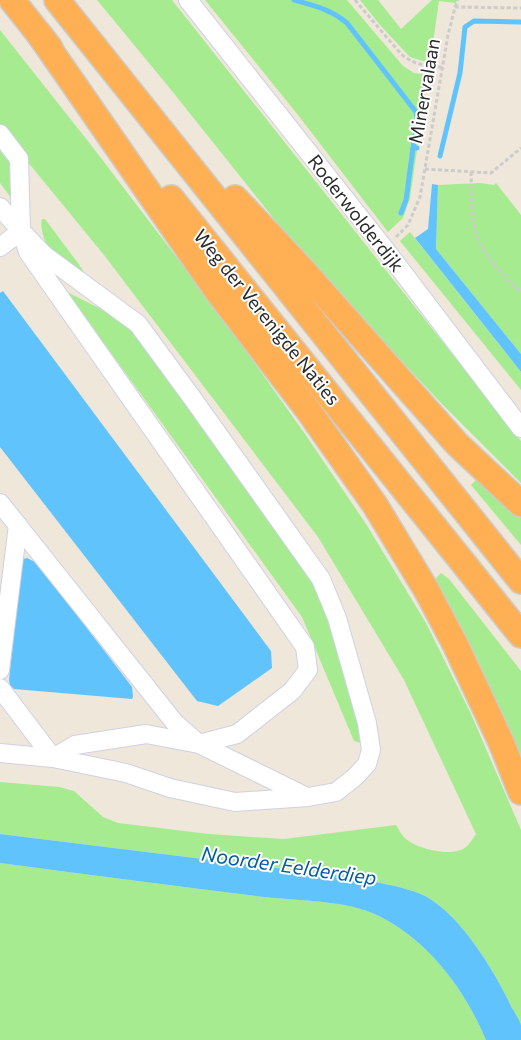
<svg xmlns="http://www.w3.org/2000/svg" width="521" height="1040" font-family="Commissioner,sans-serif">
  <rect width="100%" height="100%" fill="#eee7da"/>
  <g fill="#a6eb90">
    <path d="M97,0H172L521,441V483L441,403L302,254L168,86Z"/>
    <path d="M205,0H347L403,66L414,73L430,75L426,88L410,198L403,218L388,232L298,115Z"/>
    <path d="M360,0H378L401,29L432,0H457L456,3L439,1L430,63L410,57L380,25Z"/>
    <path d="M0,30L91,145L219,313L305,434L366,524L426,623L471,714L521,830V1026C501,984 468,921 427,897C408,886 364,880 342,876L0,834V782L59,787L74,791L103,817L118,823L209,834L284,839L396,825C399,829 401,835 405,838C416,849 453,858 466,847C470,844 473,838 476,834L404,680L318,537L104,255L0,128Z"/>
    <path d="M0,151L10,163L18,207L0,183Z"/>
    <path d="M480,183L494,185L496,183L521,215V354L436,249L438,185Z"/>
    <path d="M42,219H45L83,270L82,272L80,273C63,261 45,252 42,230C41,226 41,223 42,219Z"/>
    <path d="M410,232L521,372V390L400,241Z"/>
    <path d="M67,292L129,323L297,552L329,618L366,744L354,741L302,617Z"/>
    <path d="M481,475L521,512V545L471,485Z"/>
    <path d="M441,573L449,579L521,671V764L498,704L434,580Z"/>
    <path d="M0,863C88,875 176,886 264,897C299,901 347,900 379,916C429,941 465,990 486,1040H0Z"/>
  </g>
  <g fill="#61c3fc">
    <path d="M432,184L438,185L436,249L521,354V372L415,238L428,229Z"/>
    <path d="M3,291L271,651L272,668L218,706L197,701L0,447V293Z"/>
    <path d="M27,558L37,563L132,687L133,697L132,699L14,689L10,685L9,680L21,563L23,559Z"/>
    <path d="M0,834L342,876C364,880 407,886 427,897C462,917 495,972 512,1008C515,1013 519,1019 521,1025C521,1029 521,1035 521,1040H486C465,990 429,941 379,916C347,900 299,901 264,897C176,886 88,875 0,863Z"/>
  </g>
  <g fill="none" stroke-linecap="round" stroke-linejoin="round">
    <g stroke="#61c3fc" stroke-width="5">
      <path d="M294,0C315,6 330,9 347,23L416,112L417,119L413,148H417"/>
      <path d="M440,156L460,73L465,27L474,21L521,22"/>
      <path d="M401,213L406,200L413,148"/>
    </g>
    <defs>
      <g id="minor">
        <path d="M188,0L388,253L521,428"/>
        <path d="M0,134L19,159L21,231L44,255L138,324L193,399L321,579L337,618L367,723L371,750L367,764L355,777L336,792L308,797L235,802L170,788L126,773L53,758L0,688"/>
        <path d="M0,207L21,231L28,252L305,647L308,670L292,691L237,734L199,744L175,723L0,503"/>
        <path d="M0,247L21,231"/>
        <path d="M0,670L18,525"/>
        <path d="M0,753L53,758L75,745L146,734L199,744L307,797"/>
      </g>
      <g id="highway">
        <path d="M12,0L50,48"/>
        <path d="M57,0L521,581"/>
        <path d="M39,34L217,291L308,410L375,505L427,591L456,646L501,742L521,792"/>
        <path d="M171,198L521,635"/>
        <path d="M235,198L301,268L457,444L521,504"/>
      </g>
    </defs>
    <use href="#minor" stroke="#cfd1e5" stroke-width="20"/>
    <use href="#highway" stroke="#ccc" stroke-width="28"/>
    <g stroke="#ccc" stroke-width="3" stroke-dasharray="4 2.5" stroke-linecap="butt">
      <path d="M355,0L401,54C413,64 426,67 442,67"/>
      <path d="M455,7L458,0"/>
      <path d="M425,169L491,173L521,148"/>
      <path d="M471,172C472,195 470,220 479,242C485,256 509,282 521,292"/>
      <path d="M396,237L408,225L420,197L448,35L455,7L521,8"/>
    </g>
    <use href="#minor" stroke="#fff" stroke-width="18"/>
    <use href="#highway" stroke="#ffaf54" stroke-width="25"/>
  </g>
  <g text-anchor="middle" stroke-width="4" stroke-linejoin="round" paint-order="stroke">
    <g font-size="19" fill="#2a2a2a" stroke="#fff">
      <text transform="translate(424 91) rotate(-80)" y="7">Minervalaan</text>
      <text transform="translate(356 213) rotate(52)" y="7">Roderwolderdijk</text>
      <text transform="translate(267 317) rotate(51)" y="7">Weg der Verenigde Naties</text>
    </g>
    <g font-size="20" font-style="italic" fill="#005da8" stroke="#fff">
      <text transform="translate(289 866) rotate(8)" y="7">Noorder Eelderdiep</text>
    </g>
  </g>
</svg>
